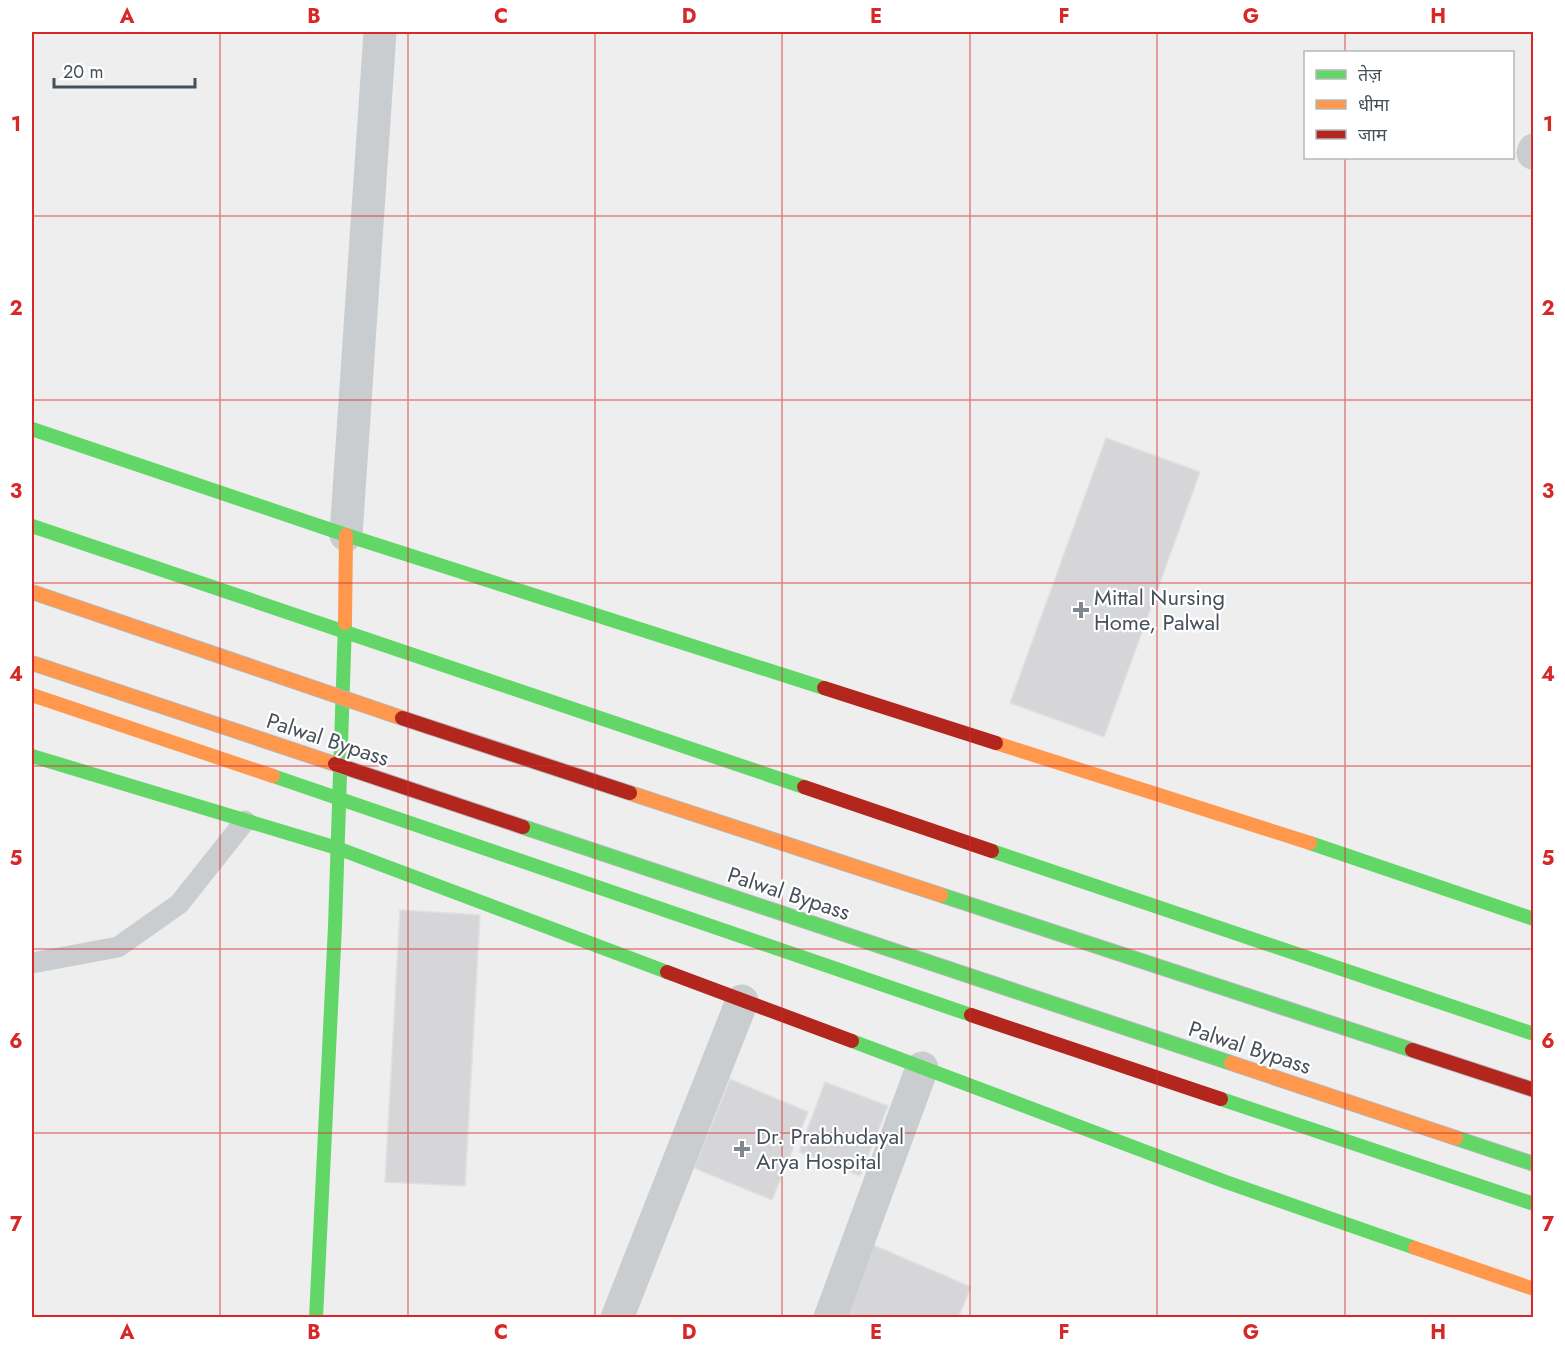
<svg xmlns="http://www.w3.org/2000/svg" width="1565" height="1349" font-family="Jost,'Noto Sans Devanagari',sans-serif">
  <rect width="100%" height="100%" fill="#efeeee"/>
  <g fill="#d6d6d8" stroke="#e0e0e1" stroke-width="1.5">
    <path d="M1106,438L1200,472L1104,737L1010,703Z"/>
    <path d="M400,910L480,915L465,1186L385,1182Z"/>
    <path d="M730,1079L808,1112L772,1200L694,1168Z"/>
    <path d="M825,1082L888,1106L860,1176L799,1152Z"/>
    <path d="M871,1244L971,1287L958,1318H839Z"/>
  </g>
  <g fill="none" stroke-linecap="round" stroke-linejoin="round">
    <path stroke="#cacdcf" stroke-width="21" d="M32,963L118,947L179,904L245,821"/>
    <g stroke="#cacdcf" stroke-width="33">
      <path d="M1533,153L1534,150"/>
      <path d="M346,535L380,32"/>
      <path d="M617,1318L742,1001"/>
      <path d="M830,1318L922,1068"/>
    </g>
    <g stroke="#63d668" stroke-width="14">
      <path d="M32,429L346,535L824,688"/>
      <path d="M32,526L804,787"/>
      <path d="M32,756L337,848L667,972"/>
      <path d="M273,776L971,1015"/>
      <path d="M1310,843L1534,919"/>
      <path d="M992,851L1534,1034"/>
      <path d="M852,1041L1226,1182L1415,1248"/>
      <path d="M1221,1099L1534,1204"/>
      <path d="M316,1318L335,926L345,623"/>
    </g>
    <g stroke="#ff974d" stroke-width="14">
      <path d="M345,623L346,535"/>
      <path d="M32,695L273,776"/>
      <path d="M996,743L1310,843"/>
      <path d="M1415,1248L1534,1289"/>
    </g>
    <g stroke="#b3261e" stroke-width="14">
      <path d="M824,688L996,743"/>
      <path d="M804,787L992,851"/>
      <path d="M667,972L852,1041"/>
      <path d="M971,1015L1221,1099"/>
    </g>
    <defs>
      <g id="fast-bridge">
        <path d="M523,827L1231,1063"/>
        <path d="M941,895L1412,1050"/>
        <path d="M1456,1138L1534,1164"/>
      </g>
      <g id="slow-bridge">
        <path d="M32,592L402,718"/>
        <path d="M32,663L335,764"/>
        <path d="M630,793L941,895"/>
        <path d="M1231,1063L1456,1138"/>
      </g>
      <g id="jam-bridge">
        <path d="M402,718L630,793"/>
        <path d="M335,764L523,827"/>
        <path d="M1412,1050L1534,1090"/>
      </g>
    </defs>
    <use href="#fast-bridge" stroke="#b3b7bd" stroke-width="16" stroke-linecap="butt"/>
    <use href="#slow-bridge" stroke="#b3b7bd" stroke-width="16" stroke-linecap="butt"/>
    <use href="#jam-bridge" stroke="#b3b7bd" stroke-width="16" stroke-linecap="butt"/>
    <use href="#fast-bridge" stroke="#63d668" stroke-width="14"/>
    <use href="#slow-bridge" stroke="#ff974d" stroke-width="14"/>
    <use href="#jam-bridge" stroke="#b3261e" stroke-width="14"/>
  </g>
  <path fill="none" stroke="#d62828" stroke-width="1.5" stroke-opacity="0.55" d="M220,32V1318M408,32V1318M595,32V1318M782,32V1318M970,32V1318M1157,32V1318M1345,32V52M1345,158V1318M32,216H1534M32,400H1534M32,583H1534M32,766H1534M32,949H1534M32,1133H1534"/>
  <g fill="#81878e" stroke="#fff" stroke-width="2">
    <path d="M1078 601h6v6h6v6h-6v6h-6v-6h-6v-6h6z"/>
    <path d="M739 1140h6v6h6v6h-6v6h-6v-6h-6v-6h6z"/>
  </g>
  <g text-anchor="middle" stroke-width="4.5" stroke-linejoin="round" paint-order="stroke">
    <g font-size="22" fill="#46505a" stroke="#fff" text-anchor="start">
      <text x="1094" y="605">Mittal Nursing<tspan x="1094" dy="25">Home, Palwal</tspan></text>
      <text x="756" y="1144">Dr. Prabhudayal<tspan x="756" dy="25">Arya Hospital</tspan></text>
    </g>
    <g font-size="22" fill="#46505a" stroke="#fff">
      <text transform="translate(328 739) rotate(18)" y="8">Palwal Bypass</text>
      <text transform="translate(789 893) rotate(18)" y="8">Palwal Bypass</text>
      <text transform="translate(1250 1047) rotate(18)" y="8">Palwal Bypass</text>
    </g>
  </g>
  <rect width="1565" height="1349" fill="none" stroke="#ffffff" stroke-width="66"/>
  <rect x="1304" y="51" width="210" height="108" fill="#ffffff" stroke="#b5b9bd" stroke-width="1.5"/>
  <rect x="1316" y="70" width="30" height="9" fill="#63d668" stroke="#b5b9bd" stroke-width="1.5"/>
  <text x="1358" y="81" font-size="18" fill="#46505a">तेज़</text>
  <rect x="1316" y="100" width="30" height="9" fill="#ff974d" stroke="#b5b9bd" stroke-width="1.5"/>
  <text x="1358" y="111" font-size="18" fill="#46505a">धीमा</text>
  <rect x="1316" y="130" width="30" height="9" fill="#b3261e" stroke="#b5b9bd" stroke-width="1.5"/>
  <text x="1358" y="141" font-size="18" fill="#46505a">जाम</text>
  <path d="M54 78v9h141v-9" fill="none" stroke="#46505a" stroke-width="3"/>
  <text x="63" y="78" font-size="18" fill="#46505a" stroke="#ffffff" stroke-width="4.5" paint-order="stroke">20 m</text>
  <rect x="33" y="33" width="1499" height="1283" fill="none" stroke="#d62828" stroke-width="2"/>
  <g font-size="20" text-anchor="middle" font-weight="bold" fill="#d62828">
    <text x="127" y="23">A</text>
    <text x="314" y="23">B</text>
    <text x="501" y="23">C</text>
    <text x="689" y="23">D</text>
    <text x="876" y="23">E</text>
    <text x="1064" y="23">F</text>
    <text x="1251" y="23">G</text>
    <text x="1438" y="23">H</text>
    <text x="16" y="131">1</text>
    <text x="1548" y="131">1</text>
    <text x="16" y="315">2</text>
    <text x="1548" y="315">2</text>
    <text x="16" y="498">3</text>
    <text x="1548" y="498">3</text>
    <text x="16" y="681">4</text>
    <text x="1548" y="681">4</text>
    <text x="16" y="865">5</text>
    <text x="1548" y="865">5</text>
    <text x="16" y="1048">6</text>
    <text x="1548" y="1048">6</text>
    <text x="16" y="1231">7</text>
    <text x="1548" y="1231">7</text>
    <text x="127" y="1339">A</text>
    <text x="314" y="1339">B</text>
    <text x="501" y="1339">C</text>
    <text x="689" y="1339">D</text>
    <text x="876" y="1339">E</text>
    <text x="1064" y="1339">F</text>
    <text x="1251" y="1339">G</text>
    <text x="1438" y="1339">H</text>
  </g>
</svg>
